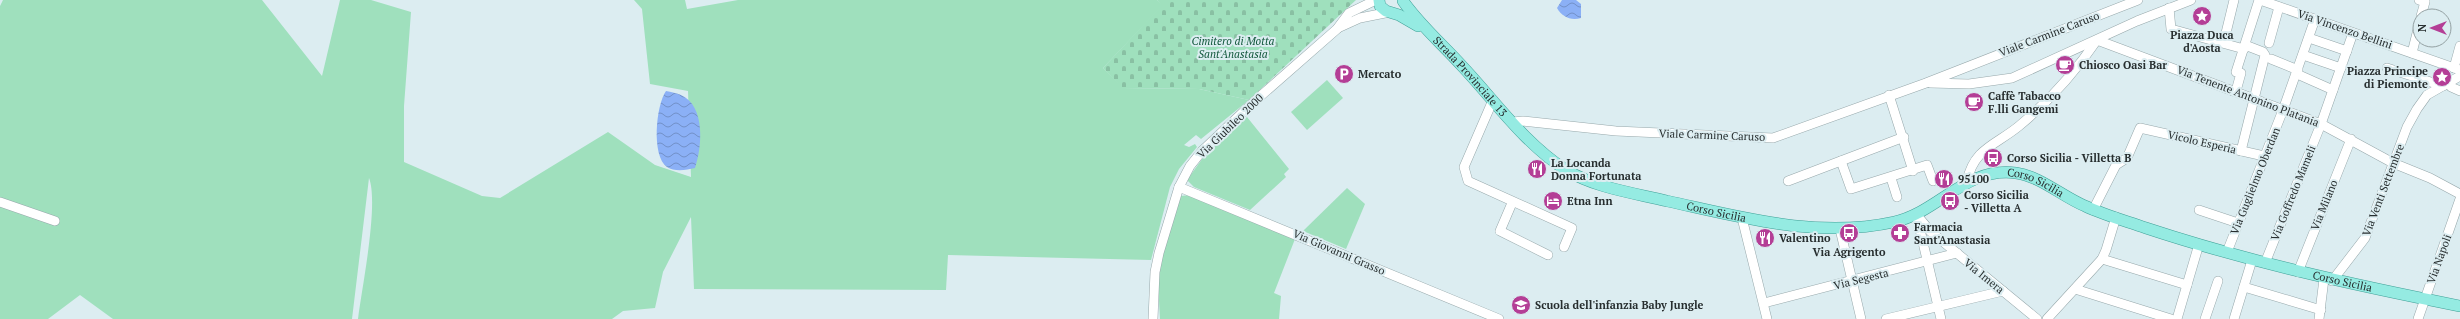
<svg xmlns="http://www.w3.org/2000/svg" width="2460" height="319" font-family="'PT Serif',serif">
  <defs>
    <pattern id="cemetery-stones" width="16" height="16" patternUnits="userSpaceOnUse"><rect width="16" height="16" fill="#9fe0bd"/><path d="M2 7V4a2 2 0 0 1 4 0v3zM10 15v-3a2 2 0 0 1 4 0v3z" fill="#89c0a3"/></pattern>
    <pattern id="water-waves" width="16" height="10" patternUnits="userSpaceOnUse"><rect width="16" height="10" fill="#8bb0f6"/><path d="M0 5q4-4 8 0t8 0" fill="none" stroke="#7290c8"/></pattern>
  </defs>
  <rect width="100%" height="100%" fill="#dcedf1"/>
  <g fill="#9fe0bd">
    <path d="M3,0H262L322,76L340,0H371L411,12L404,106V162L482,196L500,198L608,132L655,165L691,177L688,91L650,84L642,9L634,0H685L687,9L738,0H1157L1163,5L1103,68L1124,88L1199,89L1249,100L1201,139L1196,135L1184,145L1189,147L1195,144L1197,147L1179,169L1170,187L1151,260L948,255L946,290L694,289L691,217L663,272L655,308L623,311L612,319H358C362,287 379,204 369,178L352,319H113L80,295L48,319H0V6Z"/>
    <path d="M1327,80L1343,98L1307,130L1291,112Z"/>
    <path d="M1247,117L1289,169L1284,174L1286,177L1250,210L1194,187L1187,180L1205,155Z"/>
    <path d="M1347,188L1365,204L1346,249L1303,231Z"/>
    <path d="M1190,195L1295,239L1274,293L1281,296L1279,319H1160L1158,282L1161,260L1181,196Z"/>
  </g>
  <path fill="url(#cemetery-stones)" d="M1157,0H1356L1249,100L1199,89L1123,88L1103,68L1162,5Z"/>
  <g fill="url(#water-waves)">
    <path d="M1562,0H1576L1581,4V18C1571,21 1562,17 1557,8Z"/>
    <path d="M666,91C671,92 677,93 681,95C706,106 702,148 695,168C686,170 675,172 667,167C651,156 656,105 666,91Z"/>
  </g>
  <g fill="none" stroke-linecap="round" stroke-linejoin="round">
    <defs>
      <g id="minor">
        <path d="M2260,0L2460,70"/>
        <path d="M2419,0L2425,2L2421,16"/>
        <path d="M2169,8L2171,29L2244,49"/>
        <path d="M1338,28L1360,18L1390,12"/>
        <path d="M2225,37L2234,0"/>
        <path d="M2309,38L2347,51"/>
        <path d="M2269,43L2279,7"/>
        <path d="M2412,53L2420,21"/>
        <path d="M2303,55L2341,68"/>
        <path d="M2271,59L2298,70"/>
        <path d="M2387,68L2443,86"/>
        <path d="M2454,68L2460,46"/>
        <path d="M2297,74L2333,90"/>
        <path d="M1930,83L1969,84L2012,78L2137,21L2191,0"/>
        <path d="M2451,87L2460,91"/>
        <path d="M2236,91L2241,73L2236,72L2259,0"/>
        <path d="M1889,95L1913,171"/>
        <path d="M1493,100L1464,167L1468,181L1572,228L1564,247"/>
        <path d="M1513,122L1523,121L1616,131L1773,138L1926,83L2138,0"/>
        <path d="M2241,151L2265,55L2263,52L2245,45"/>
        <path d="M1841,161L1851,189L1927,165L1933,181"/>
        <path d="M1891,178L1897,197"/>
        <path d="M1788,181L1904,137"/>
        <path d="M1967,181C1974,148 1996,145 2019,126C2048,102 2076,71 2097,40L2321,124L2393,163L2430,178L2460,194"/>
        <path d="M1179,187L1499,319"/>
        <path d="M0,202L55,221"/>
        <path d="M1512,203L1500,231L1548,255"/>
        <path d="M2093,210L2116,165L2127,158L2140,128L2264,156"/>
        <path d="M2199,210L2238,223"/>
        <path d="M1916,214L1930,231L2037,319"/>
        <path d="M1917,217L1941,319"/>
        <path d="M1742,218L1767,319"/>
        <path d="M1840,229L1861,319"/>
        <path d="M2227,252L2283,110L2315,19"/>
        <path d="M2102,259L2187,285"/>
        <path d="M2265,263L2321,124L2353,33"/>
        <path d="M2298,272L2351,139"/>
        <path d="M2332,281L2365,238L2407,127L2417,109L2427,95L2460,76"/>
        <path d="M2244,287L2321,310"/>
        <path d="M2075,289L2171,319"/>
        <path d="M1764,303L1957,253"/>
        <path d="M1153,319L1155,272L1159,253L1179,187L1190,166L1202,151L1256,100L1337,29L1349,13L1376,0"/>
        <path d="M1886,319L2003,291"/>
        <path d="M2047,319L2102,259L2106,250L2116,217"/>
        <path d="M2177,319L2199,244"/>
        <path d="M2205,319L2218,281"/>
        <path d="M2234,319L2252,260"/>
        <path d="M2319,319L2324,279"/>
        <path d="M2418,319L2460,199"/>
      </g>
      <g id="major">
        <path d="M1379,0L1380,6L1386,11L1399,15L1418,26"/>
        <path id="s1" d="M1403,1C1420,25 1442,44 1462,66C1495,101 1525,144 1566,170C1596,188 1634,193 1667,201C1741,217 1817,239 1894,222C1939,212 1966,166 2016,173C2040,176 2063,197 2085,206C2104,215 2126,221 2146,228C2249,262 2354,285 2460,306"/>
      </g>
    </defs>
    <use href="#minor" stroke="#97a8ab" stroke-width="10"/>
    <use href="#major" stroke="#40a097" stroke-width="12"/>
    <use href="#minor" stroke="#fff" stroke-width="9"/>
    <use href="#major" stroke="#95ebe2" stroke-width="11"/>
  </g>
  <defs>
    <symbol id="sight-disc" viewBox="-11 -11 22 22"><circle r="9.5" fill="#b43e96" stroke="#dcedf1"/><path d="M0-6L1.8-2.2L6-1.7L2.9 1.2L3.7 5.4L0 3.3L-3.7 5.4L-2.9 1.2L-6-1.7L-1.8-2.2Z" fill="#fff"/></symbol>
    <symbol id="cafe-disc" viewBox="-11 -11 22 22"><circle r="9.5" fill="#b43e96" stroke="#dcedf1"/><path d="M-5.5-4.5H6V0H3Q3 3.5 0 3.5H-2.5Q-5.5 3.5-5.5 0ZM3-3.2v2h1.7v-2ZM-6 4.5H4V6H-6Z" fill="#fff"/></symbol>
    <symbol id="parking-disc" viewBox="-11 -11 22 22"><circle r="9.5" fill="#b43e96" stroke="#dcedf1"/><path d="M-3.5-5.5H1a3.5 3.5 0 0 1 0 7H-1V5.5H-3.5ZM-1-3.4V-.6H.8a1.4 1.4 0 0 0 0-2.8Z" fill="#fff"/></symbol>
    <symbol id="bus-disc" viewBox="-11 -11 22 22"><circle r="9.5" fill="#b43e96" stroke="#dcedf1"/><path d="M-5-6H5V4H4V6H2V4H-2V6H-4V4H-5ZM-3.5-4V0h7V-4ZM-3.5 1.2v1.5H-2V1.2ZM2 1.2v1.5H3.5V1.2Z" fill="#fff"/></symbol>
    <symbol id="restaurant-disc" viewBox="-11 -11 22 22"><circle r="9.5" fill="#b43e96" stroke="#dcedf1"/><path d="M-5-6h1v4h1v-4h1v4h1v-4h1v5L-1.5 .5V6h-2V.5L-5-1ZM5-6V6H3V1.5H1.5Q1.5-4 5-6Z" fill="#fff"/></symbol>
    <symbol id="hotel-disc" viewBox="-11 -11 22 22"><circle r="9.5" fill="#b43e96" stroke="#dcedf1"/><path d="M-6-4.5h1.5V1H6V5H4.5V3h-9V5H-6ZM-4 0a1.8 1.8 0 1 1 3.6 0ZM.5 0V-2.5h3Q6-2.5 6 0Z" fill="#fff"/></symbol>
    <symbol id="pharmacy-disc" viewBox="-11 -11 22 22"><circle r="9.5" fill="#b43e96" stroke="#dcedf1"/><path d="M-2-6h4v4h4v4h-4v4h-4v-4h-4v-4h4Z" fill="#fff"/></symbol>
    <symbol id="school-disc" viewBox="-11 -11 22 22"><circle r="9.5" fill="#b43e96" stroke="#dcedf1"/><path d="M0-5L7-2L0 1L-7-2ZM-4 1L0 2.5L4 1V4Q0 6-4 4Z" fill="#fff"/></symbol>
  </defs>
  <g fill-rule="evenodd">
    <use href="#sight-disc" x="2191" y="5" width="22" height="22"/>
    <use href="#cafe-disc" x="2054" y="54" width="22" height="22"/>
    <use href="#parking-disc" x="1333" y="63" width="22" height="22"/>
    <use href="#sight-disc" x="2431" y="66" width="22" height="22"/>
    <use href="#cafe-disc" x="1963" y="91" width="22" height="22"/>
    <use href="#bus-disc" x="1982" y="147" width="22" height="22"/>
    <use href="#restaurant-disc" x="1526" y="158" width="22" height="22"/>
    <use href="#restaurant-disc" x="1933" y="168" width="22" height="22"/>
    <use href="#hotel-disc" x="1542" y="190" width="22" height="22"/>
    <use href="#bus-disc" x="1939" y="190" width="22" height="22"/>
    <use href="#bus-disc" x="1838" y="222" width="22" height="22"/>
    <use href="#pharmacy-disc" x="1889" y="222" width="22" height="22"/>
    <use href="#restaurant-disc" x="1754" y="227" width="22" height="22"/>
    <use href="#school-disc" x="1510" y="294" width="22" height="22"/>
  </g>
  <g text-anchor="middle" stroke-width="4" stroke-linejoin="round" paint-order="stroke">
    <g font-size="11" fill="#272e2f" stroke="#dcedf1">
      <text transform="translate(2345 29) rotate(19)" y="4">Via Vincenzo Bellini</text>
      <text transform="translate(2049 34) rotate(-21)" y="4">Viale Carmine Caruso</text>
      <text dy="4" stroke="none"><textPath href="#s1" startOffset="101">Strada Provinciale 13</textPath></text>
      <text transform="translate(2248 96) rotate(21)" y="4">Via Tenente Antonino Platania</text>
      <text transform="translate(1230 126) rotate(-44)" y="4">Via Giubileo 2000</text>
      <text transform="translate(1712 135) rotate(2)" y="4">Viale Carmine Caruso</text>
      <text transform="translate(2202 142) rotate(13)" y="4">Vicolo Esperia</text>
      <text transform="translate(2255 181) rotate(-68)" y="4">Via Guglielmo Oberdan</text>
      <text dy="4" stroke="none"><textPath href="#s1" startOffset="727">Corso Sicilia</textPath></text>
      <text transform="translate(2383 190) rotate(-69)" y="4">Via Venti Settembre</text>
      <text transform="translate(2293 193) rotate(-68)" y="4">Via Goffredo Mameli</text>
      <text transform="translate(2324 205) rotate(-68)" y="4">Via Milano</text>
      <text dy="4" stroke="none"><textPath href="#s1" startOffset="392">Corso Sicilia</textPath></text>
      <text transform="translate(1339 252) rotate(23)" y="4">Via Giovanni Grasso</text>
      <text transform="translate(2439 259) rotate(-70)" y="4">Via Napoli</text>
      <text transform="translate(1984 276) rotate(39)" y="4">Via Imera</text>
      <text transform="translate(1861 279) rotate(-14)" y="4">Via Segesta</text>
      <text dy="4" stroke="none"><textPath href="#s1" startOffset="1051">Corso Sicilia</textPath></text>
    </g>
    <g font-size="11" font-weight="bold" fill="#272e2f" stroke="#dcedf1" text-anchor="start">
      <text x="2202" y="39" text-anchor="middle">Piazza Duca<tspan x="2202" dy="13">d'Aosta</tspan></text>
      <text x="2079" y="69">Chiosco Oasi Bar</text>
      <text x="2428" y="75" text-anchor="end">Piazza Principe<tspan x="2428" dy="13">di Piemonte</tspan></text>
      <text x="1358" y="78">Mercato</text>
      <text x="1988" y="100">Caffè Tabacco<tspan x="1988" dy="13">F.lli Gangemi</tspan></text>
      <text x="2007" y="162">Corso Sicilia - Villetta B</text>
      <text x="1551" y="167">La Locanda<tspan x="1551" dy="13">Donna Fortunata</tspan></text>
      <text x="1958" y="183">95100</text>
      <text x="1964" y="199">Corso Sicilia<tspan x="1964" dy="13">- Villetta A</tspan></text>
      <text x="1567" y="205">Etna Inn</text>
      <text x="1914" y="231">Farmacia<tspan x="1914" dy="13">Sant'Anastasia</tspan></text>
      <text x="1779" y="242">Valentino</text>
      <text x="1849" y="256" text-anchor="middle">Via Agrigento</text>
      <text x="1535" y="309">Scuola dell'infanzia Baby Jungle</text>
    </g>
    <g font-size="11" font-style="italic" fill="#0f5639" stroke="#dcedf1">
      <text x="1233" y="45">Cimitero di Motta<tspan x="1233" dy="13">Sant'Anastasia</tspan></text>
    </g>
  </g>
  <g transform="translate(2432 28) rotate(270)"><circle r="19" fill="#dcedf1" stroke="#94a1a3"/>
  <path d="M0-3L7 15L0 10L-7 15Z" fill="#b43e96"/>
  <text y="-6" font-size="11" font-weight="bold" text-anchor="middle" fill="#272e2f">N</text>
  </g>
</svg>
